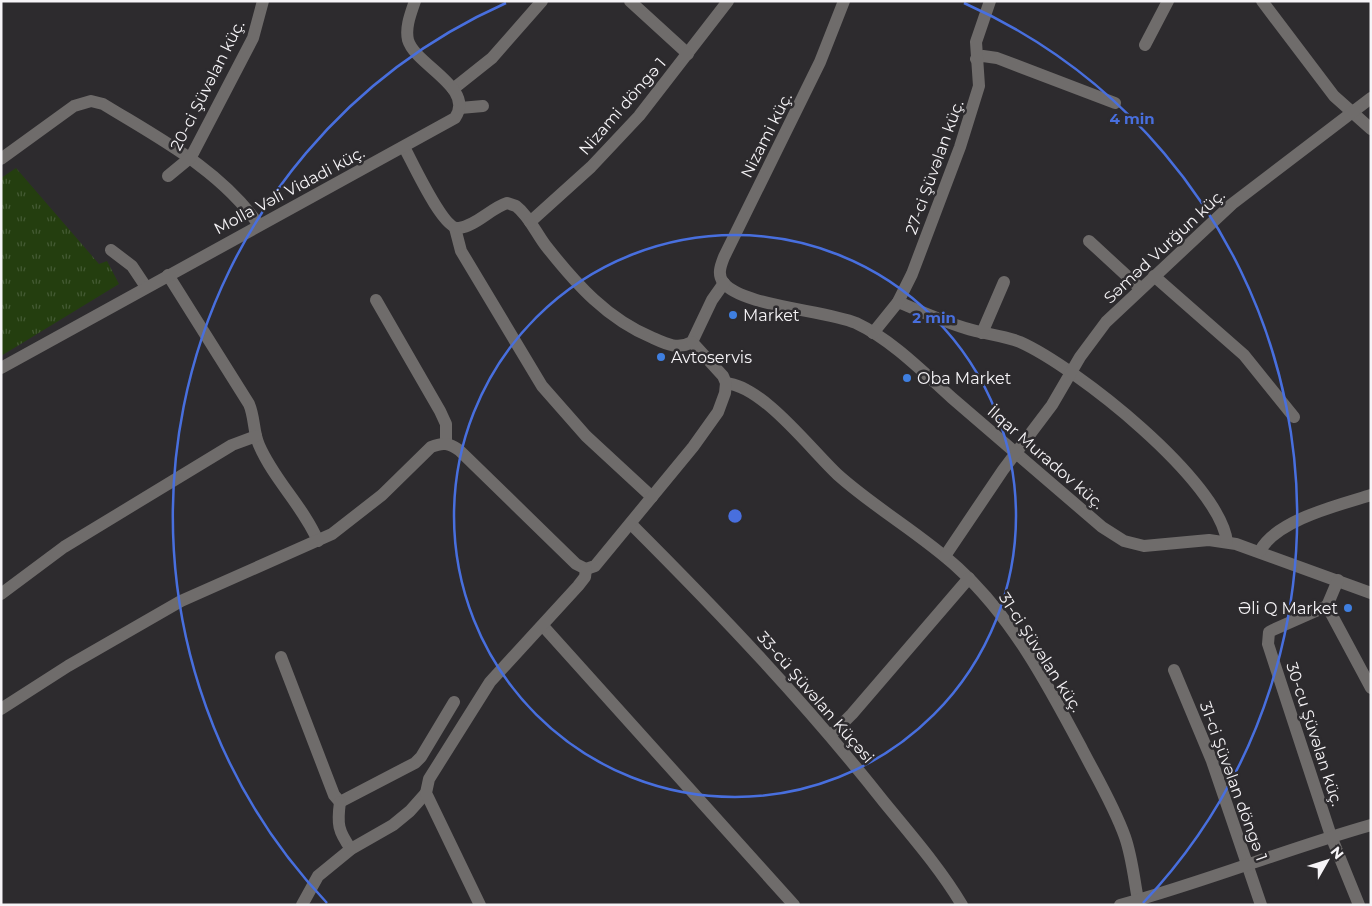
<svg xmlns="http://www.w3.org/2000/svg" width="1372" height="906" font-family="Montserrat,sans-serif">
  <defs>
    <pattern id="park-tufts" width="24" height="20" patternUnits="userSpaceOnUse" patternTransform="scale(1.25)"><rect width="24" height="20" fill="#243e0f"/><path d="M3 7l-1-3M5 7V3M7 7l1-3M15 17l-1-3M17 17v-4M19 17l1-3" fill="none" stroke="#445a33"/></pattern>
  </defs>
  <rect width="100%" height="100%" fill="#2d2b2e"/>
  <path fill="url(#park-tufts)" d="M16,168L99,264L107,261L119,284L1,356V178Z"/>
  <g fill="none" stroke-linecap="round" stroke-linejoin="round">
    <g stroke="#6f6c6b" stroke-width="12">
      <path d="M630,1L688,54"/>
      <path d="M844,1L820,62L724,257C721,265 717,274 723,282C740,306 825,310 856,323C892,340 923,372 952,398C1002,441 1052,484 1102,527L1124,541L1144,546L1209,540L1236,544L1371,593"/>
      <path d="M1262,1L1334,96L1371,129"/>
      <path d="M1145,45L1168,1"/>
      <path d="M976,59L983,56L997,58L1115,103"/>
      <path d="M453,89L492,58L542,1"/>
      <path d="M460,108L483,106"/>
      <path d="M404,147C412,161 443,230 459,228C476,226 491,208 507,203L516,206C529,216 536,233 546,246C576,284 607,319 653,338C666,344 678,350 692,342L712,300L724,283"/>
      <path d="M1,159L74,106L91,101L103,104C160,139 219,169 259,225"/>
      <path d="M168,176L191,157L253,38L263,1"/>
      <path d="M530,222L591,167L639,116L728,1"/>
      <path d="M455,228L461,251L542,386L586,436L652,497"/>
      <path d="M1089,241L1140,288"/>
      <path d="M111,250L132,266L146,287"/>
      <path d="M168,275L249,404C255,418 253,432 259,445C274,480 303,506 318,541"/>
      <path d="M1154,276L1244,355L1294,417"/>
      <path d="M376,300L440,411L446,424V443"/>
      <path d="M898,302C920,311 942,321 965,328C983,334 1003,335 1020,342C1076,367 1220,481 1227,542"/>
      <path d="M873,333L898,302L912,274L960,147L979,86L976,42L990,1"/>
      <path d="M982,333L1004,282"/>
      <path d="M1,368L455,118C476,88 415,65 408,40C405,27 411,13 415,1"/>
      <path d="M726,383C764,387 811,450 838,475C876,509 921,534 958,568C1012,617 1048,685 1082,749C1097,778 1114,806 1125,837C1132,857 1134,879 1138,900"/>
      <path d="M631,524C720,613 806,703 884,802C911,835 940,868 962,905"/>
      <path d="M1260,551C1276,520 1339,505 1371,495"/>
      <path d="M945,556L1003,470L1052,405L1080,357L1106,322L1232,204L1371,98"/>
      <path d="M1338,580L1327,606L1371,688"/>
      <path d="M1,594L64,547L232,445L256,436"/>
      <path d="M1327,606L1275,629L1269,632L1268,644L1331,836L1359,905"/>
      <path d="M543,626L794,905"/>
      <path d="M281,657L334,795L340,802L415,763L421,757L454,702"/>
      <path d="M1174,670L1212,761L1261,905"/>
      <path d="M1,709L68,666L181,601L332,534L382,495L431,447C443,442 449,443 459,450L576,564L586,569L595,566L693,447L718,412L725,393L726,383L723,376L692,342"/>
      <path d="M831,735L852,714L969,578"/>
      <path d="M340,802C337,824 338,831 351,849"/>
      <path d="M302,905L318,876L351,849L393,825L410,811L426,793"/>
      <path d="M480,905L426,793L429,779L490,682L578,586L585,577L586,569"/>
      <path d="M1120,905C1205,882 1286,849 1371,825"/>
    </g>
  </g>
  <g fill="none" stroke="#486fde" stroke-width="2.5">
    <circle cx="735" cy="516" r="281"/>
    <path d="M327 903A562 562 0 0 1 506 3M964 3A562 562 0 0 1 1143 903"/>
  </g>
  <g fill="#3f7fe0" stroke="#2d2b2e" stroke-width="2">
    <circle cx="733" cy="315" r="5"/>
    <circle cx="661" cy="357" r="5"/>
    <circle cx="907" cy="378" r="5"/>
    <circle cx="1348" cy="608" r="5"/>
  </g>
  <g text-anchor="middle" stroke-width="5" stroke-linejoin="round" paint-order="stroke">
    <g font-size="16" fill="#f6f4f7" stroke="#2d2b2e">
      <text transform="translate(207 85) rotate(-63)" y="6">20-ci Şüvəlan küç.</text>
      <text transform="translate(622 106) rotate(-49)" y="6">Nizami döngə 1</text>
      <text transform="translate(766 135) rotate(-63)" y="6">Nizami küç.</text>
      <text transform="translate(934 167) rotate(-70)" y="6">27-ci Şüvəlan küç.</text>
      <text transform="translate(289 190) rotate(-28)" y="6">Molla Vəli Vidadi küç.</text>
      <text transform="translate(1164 246) rotate(-43)" y="6">Səməd Vurğun küç.</text>
      <text transform="translate(1046 457) rotate(41)" y="6">İlqar Muradov küç.</text>
      <text transform="translate(1041 652) rotate(57)" y="6">31-ci Şüvəlan küç.</text>
      <text transform="translate(816 697) rotate(49)" y="6">33-cü Şüvəlan Küçəsi</text>
      <text transform="translate(1315 734) rotate(72)" y="6">30-cu Şüvəlan küç.</text>
      <text transform="translate(1234 781) rotate(70)" y="6">31-ci Şüvəlan döngə 1</text>
    </g>
    <g font-size="16" fill="#f6f4f7" stroke="#2d2b2e" text-anchor="start">
      <text x="743" y="321">Market</text>
      <text x="671" y="363">Avtoservis</text>
      <text x="917" y="384">Oba Market</text>
      <text x="1338" y="614" text-anchor="end">Əli Q Market</text>
    </g>
  </g>
  <circle cx="735" cy="516" r="8" fill="#486fde" stroke="#2d2b2e" stroke-width="2.5"/>
  <g font-size="15" text-anchor="middle" font-weight="bold" fill="#486fde" stroke="#2d2b2e" stroke-width="5" stroke-linejoin="round" paint-order="stroke">
    <text x="1132" y="124">4 min</text>
    <text x="934" y="323">2 min</text>
  </g>
  <rect width="1372" height="906" fill="none" stroke="#f6f4f7" stroke-width="5"/>
  <g transform="translate(1327 861) rotate(51)" stroke="#2d2b2e" stroke-width="4" paint-order="stroke">
  <path d="M0-4L9 19L0 12L-9 19Z" fill="#f6f4f7"/>
  <text y="-8" font-size="14" font-weight="bold" text-anchor="middle" fill="#f6f4f7">N</text>
  </g>
</svg>
